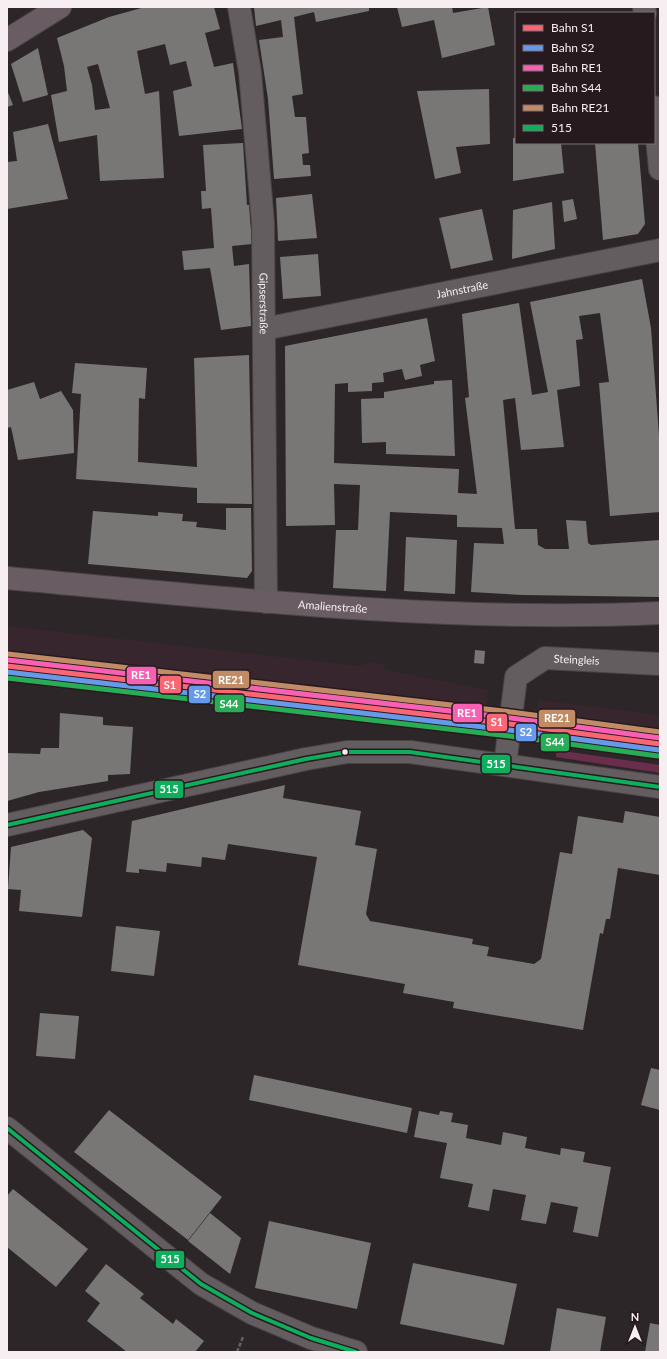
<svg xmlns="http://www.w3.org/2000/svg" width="667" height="1359" font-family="Lato,sans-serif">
  <rect width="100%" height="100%" fill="#2d2629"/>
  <g fill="#37262e">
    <path d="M7,626L359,666L371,662L382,664L386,670L488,690L483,732L7,677Z"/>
    <path d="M539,700L660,715V761L532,744Z"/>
  </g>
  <path fill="#682e4b" d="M556,750L660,765V773L556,757Z"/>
  <g fill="#797776" fill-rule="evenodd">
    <path d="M145,7H214L220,29L205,33L214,67L233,63L242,129L179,136L173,91L192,86L186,61L170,65L165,44L137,51L145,94L159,91L164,178L100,181L97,135L59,142L51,95L67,91L64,66L57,38L109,17ZM98,64L110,108L95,110L92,85L87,67Z"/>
    <path d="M254,7H369V11L316,22L314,12L294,17L303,94L292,96L295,117H306L309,153L302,154L303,165H310L311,176L274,179L268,99L259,40L283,37L281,20L256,26Z"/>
    <path d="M397,7H452L453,13L488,7L495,45L442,58L434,20L402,27Z"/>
    <path d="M38,48L48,95L23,102L11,64Z"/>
    <path d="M489,89L490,144L456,147L461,173L435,179L417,91Z"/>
    <path d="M7,90L13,105L7,107Z"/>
    <path d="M48,124L68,199L7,209V162L17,161L13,132Z"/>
    <path d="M513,138H516V143H561L564,173L513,181Z"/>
    <path d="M243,143L247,205H249L252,244L232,246L234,266L249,264L251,326L221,330L210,268L184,270L182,251L214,248L211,208L202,209L201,191H206L203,145Z"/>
    <path d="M595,143H638L645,224L638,234L603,240Z"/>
    <path d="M312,194L317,238L278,241L276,198Z"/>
    <path d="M573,199L577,219L564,222L562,201Z"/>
    <path d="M552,202L555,249L512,259L513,210Z"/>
    <path d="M482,209L493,260L451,269L439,218Z"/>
    <path d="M318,254L321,296L283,299L280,257Z"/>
    <path d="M642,279L651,328L660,449V512L610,516L599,383L609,382L600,313L579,316L583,339L576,340L580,386L557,390L564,447L521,450L515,398L503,400L515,529H537L538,545L545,549H569L566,520L586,521L588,543L591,545L660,540V597L523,595L471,592L474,543L504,544L502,528L457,527V515L390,512L386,591L333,588L336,530H358L360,485L334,484L335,525L286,526L285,346L427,318L435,361L420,365L422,376L405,380L402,369L383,373L384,382L372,383V391L348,392V383L335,384L334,463L459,469L458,493L477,494L465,398L469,397L462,314L519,303L532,395L548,392L530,302Z"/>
    <path d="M249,355L252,504L197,503V488L76,479L81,394L72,393L75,363L147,368L145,399L139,398L138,462L197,467L194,358Z"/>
    <path d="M452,380L455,456L386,454V442L362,443L361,399L384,398V392L434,384V381Z"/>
    <path d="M34,382L40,399L61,391L73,410L74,453L18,460L11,427L7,428V390Z"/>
    <path d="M226,508H251L252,571L247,578L88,564L93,511L158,516V512L183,514L182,521L197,522L196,527L226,530Z"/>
    <path d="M406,537L457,540L455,594L404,591Z"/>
    <path d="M475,650L485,651L484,664L474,663Z"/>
    <path d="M60,713L103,717V725L133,727L130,774L108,775V781L39,792L7,801V753L40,754L41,748H59Z"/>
    <path d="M285,785L283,798L361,811L355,845L377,849L366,914L370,921L473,939L472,944L489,947L487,956L534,964L541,959L560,852L572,854L578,816L623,823L625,811L660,817V875L618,868L610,919H606L603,934L600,933L583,1030L453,1008L454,1002L403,993L405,984L298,965L317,857L228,844L225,860L202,857L201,867L167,863L166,872L139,869V873L126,872L132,821Z"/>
    <path d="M83,830L92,838L82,917L19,911L21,890L8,889L11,847Z"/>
    <path d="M116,926L160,931L154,976L111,971Z"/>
    <path d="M40,1013L79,1016L75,1059L36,1056Z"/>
    <path d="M651,1068L660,1070V1110L641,1105Z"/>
    <path d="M254,1075L412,1108L407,1133L249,1100Z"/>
    <path d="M109,1110L222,1197L188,1240L74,1152Z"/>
    <path d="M419,1111L439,1115L440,1111L453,1113L451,1122L468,1125L466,1138L501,1145L503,1132L527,1137L525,1148L560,1155L561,1148L585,1152L583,1162L611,1167L598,1237L573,1232L578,1207L551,1202L546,1224L521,1220L526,1195L493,1189L489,1211L468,1207L473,1184L440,1178L447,1143L414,1137Z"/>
    <path d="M13,1189L88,1249L56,1287L7,1247V1196Z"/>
    <path d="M210,1213L241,1238L230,1274L188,1241Z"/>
    <path d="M269,1221L371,1243L357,1309L255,1288Z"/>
    <path d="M413,1263L517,1284L504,1345L400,1324Z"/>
    <path d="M106,1264L144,1294L140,1298L173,1324L176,1319L204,1341L195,1352H127L87,1321L100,1303L85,1291Z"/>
    <path d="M557,1308L606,1317L600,1352H550Z"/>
    <path d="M650,1323L660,1325V1352H645Z"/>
  </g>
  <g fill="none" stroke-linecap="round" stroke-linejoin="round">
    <defs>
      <g id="minor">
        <path id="s1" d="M239,7L250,72L263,223L266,602"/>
        <path d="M644,7L645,13"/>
        <path d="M654,107L660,169"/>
        <path id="s2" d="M264,329L660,250"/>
        <path id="s3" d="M505,765L516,677L545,658L660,664"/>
        <path d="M7,825L306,759L347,752H410L660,787"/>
        <path d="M7,1128L201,1284L252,1313L311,1338L356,1352"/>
      </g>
      <g id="major">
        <path d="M7,40L60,7"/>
        <path id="s4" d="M7,578C224,598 442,623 660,613"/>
      </g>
    </defs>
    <use href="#minor" stroke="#4a4447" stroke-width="24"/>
    <use href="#major" stroke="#4a4447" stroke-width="24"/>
    <path stroke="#676264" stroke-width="2.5" stroke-dasharray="4 2" stroke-linecap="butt" d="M237,1352L243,1337"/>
    <use href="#minor" stroke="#635d60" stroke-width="22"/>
    <use href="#major" stroke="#695d63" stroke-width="22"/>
    <defs>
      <g id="bus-1">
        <path d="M7,825L306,759L347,752H410L660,787"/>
        <path d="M7,1128L201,1284L252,1313L311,1338L356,1352"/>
      </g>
    </defs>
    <use href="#bus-1" stroke="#261a1f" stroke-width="7"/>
    <use href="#bus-1" stroke="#0daf5c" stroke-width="4"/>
    <defs>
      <path id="rail-1" d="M7,666L510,724L660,744"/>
      <path id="rail-2" d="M7,672L509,730L659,750"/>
      <path id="rail-3" d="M8,660L511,718L660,738"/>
      <path id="rail-4" d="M7,678L509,736L658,756"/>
      <path id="rail-5" d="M8,654L511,712L660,732"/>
    </defs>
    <use href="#rail-1" stroke="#261a1f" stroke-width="8"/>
    <use href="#rail-2" stroke="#261a1f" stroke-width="8"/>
    <use href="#rail-3" stroke="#261a1f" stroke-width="8"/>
    <use href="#rail-4" stroke="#261a1f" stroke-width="8"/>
    <use href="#rail-5" stroke="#261a1f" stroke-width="8"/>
    <use href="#rail-1" stroke="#fa6674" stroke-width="5"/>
    <use href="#rail-2" stroke="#6699e9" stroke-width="5"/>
    <use href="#rail-3" stroke="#f860b3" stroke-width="5"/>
    <use href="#rail-4" stroke="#29ac56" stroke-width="5"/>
    <use href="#rail-5" stroke="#c18c65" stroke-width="5"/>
  </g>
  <circle fill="#f7eef2" stroke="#261a1f" stroke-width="1.5" cx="345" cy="752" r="3.5"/>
  <g text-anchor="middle" stroke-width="4" stroke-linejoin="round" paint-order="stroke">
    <g font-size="11" fill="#f7eef2" stroke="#261a1f">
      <text dy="4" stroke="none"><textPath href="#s2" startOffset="202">Jahnstraße</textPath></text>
      <text dy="4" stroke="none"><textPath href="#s1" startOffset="298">Gipserstraße</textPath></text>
      <text dy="4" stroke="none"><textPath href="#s4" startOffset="327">Amalienstraße</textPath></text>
      <text dy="4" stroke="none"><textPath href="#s3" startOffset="155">Steingleis</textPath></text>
    </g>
  </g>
  <g stroke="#261a1f" stroke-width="1.5">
    <rect x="126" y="666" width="31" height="19" rx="4" fill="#f860b3"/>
    <rect x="212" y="670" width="38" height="19" rx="4" fill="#c18c65"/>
    <rect x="159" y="675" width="23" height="19" rx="4" fill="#fa6674"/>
    <rect x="188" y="685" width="23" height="19" rx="4" fill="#6699e9"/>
    <rect x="214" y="694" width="31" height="19" rx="4" fill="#29ac56"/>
    <rect x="452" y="703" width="31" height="20" rx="4" fill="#f860b3"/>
    <rect x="538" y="709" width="38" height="19" rx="4" fill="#c18c65"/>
    <rect x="486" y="713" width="22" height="19" rx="4" fill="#fa6674"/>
    <rect x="515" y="723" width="22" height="19" rx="4" fill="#6699e9"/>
    <rect x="540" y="733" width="30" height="19" rx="4" fill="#29ac56"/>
    <rect x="481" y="754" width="30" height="20" rx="4" fill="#0daf5c"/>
    <rect x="154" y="780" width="30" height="19" rx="4" fill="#0daf5c"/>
    <rect x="155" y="1250" width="30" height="19" rx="4" fill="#0daf5c"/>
  </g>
  <g font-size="11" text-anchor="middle" font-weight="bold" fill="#fff">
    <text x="141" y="679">RE1</text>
    <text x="231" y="684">RE21</text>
    <text x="170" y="689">S1</text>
    <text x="200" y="698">S2</text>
    <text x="229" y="708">S44</text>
    <text x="467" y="717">RE1</text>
    <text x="557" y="722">RE21</text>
    <text x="497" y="726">S1</text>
    <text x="526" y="736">S2</text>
    <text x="555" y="746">S44</text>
    <text x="496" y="768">515</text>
    <text x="169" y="793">515</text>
    <text x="170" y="1263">515</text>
  </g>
  <rect width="667" height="1359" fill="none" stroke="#f7eef2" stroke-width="16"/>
  <rect x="515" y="12" width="140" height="132" fill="#261a1f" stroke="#7a6f73"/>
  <rect x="523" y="25" width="20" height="6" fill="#fa6674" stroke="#7a6f73"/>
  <text x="551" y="32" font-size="12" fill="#f7eef2">Bahn S1</text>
  <rect x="523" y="45" width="20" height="6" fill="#6699e9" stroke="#7a6f73"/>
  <text x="551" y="52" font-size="12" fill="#f7eef2">Bahn S2</text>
  <rect x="523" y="65" width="20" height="6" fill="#f860b3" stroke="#7a6f73"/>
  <text x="551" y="72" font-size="12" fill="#f7eef2">Bahn RE1</text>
  <rect x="523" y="85" width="20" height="6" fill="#29ac56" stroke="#7a6f73"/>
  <text x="551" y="92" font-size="12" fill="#f7eef2">Bahn S44</text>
  <rect x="523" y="105" width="20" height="6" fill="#c18c65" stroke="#7a6f73"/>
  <text x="551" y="112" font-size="12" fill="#f7eef2">Bahn RE21</text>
  <rect x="523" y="125" width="20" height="6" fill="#0daf5c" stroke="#7a6f73"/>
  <text x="551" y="132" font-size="12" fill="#f7eef2">515</text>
  <g transform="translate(635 1327)" stroke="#261a1f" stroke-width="3" paint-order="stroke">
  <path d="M0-3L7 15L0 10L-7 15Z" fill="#f7eef2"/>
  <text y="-6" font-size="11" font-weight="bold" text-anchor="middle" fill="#f7eef2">N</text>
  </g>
</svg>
